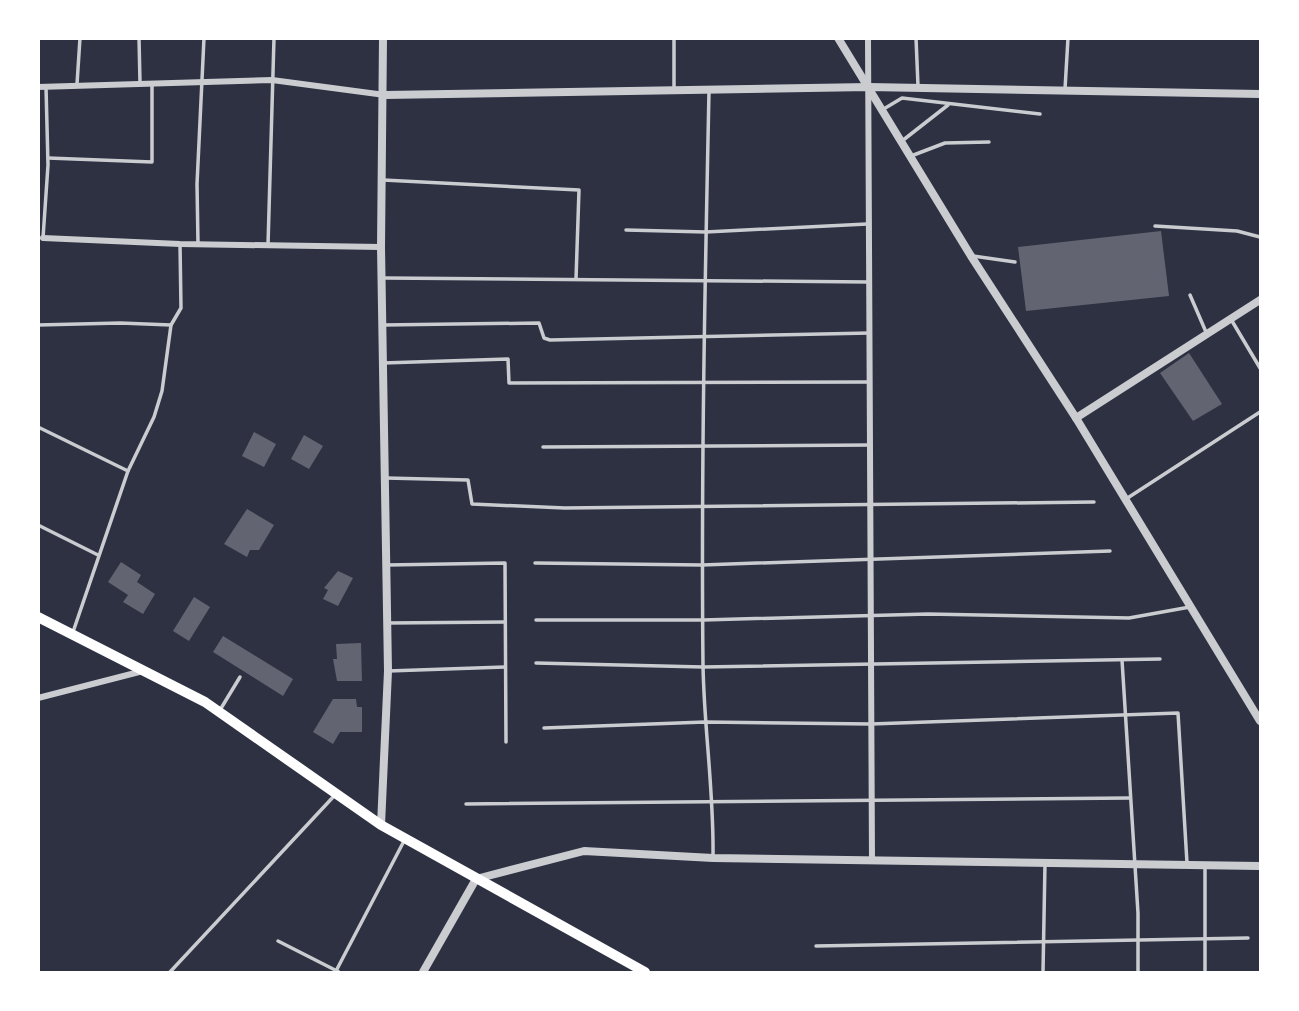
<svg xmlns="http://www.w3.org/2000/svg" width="1299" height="1011" font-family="Rubik,sans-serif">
  <rect width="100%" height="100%" fill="#2d3142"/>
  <g fill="#626471">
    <path d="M1161,231L1169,296L1026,311L1018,247Z"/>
    <path d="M1189,353L1222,404L1193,421L1160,373Z"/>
    <path d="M254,432L276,444L264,467L242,456Z"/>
    <path d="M304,435L323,446L309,469L291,459Z"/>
    <path d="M247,509L274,525L259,550H250L247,557L224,544Z"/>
    <path d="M121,562L141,575L137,582L155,594L143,614L123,602L128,595L108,582Z"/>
    <path d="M338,571L353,578L338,606L323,599L328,590L324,588Z"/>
    <path d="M194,597L210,607L189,641L173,631Z"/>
    <path d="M223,636L293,679L283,696L213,652Z"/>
    <path d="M361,643L362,681H337L333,659H337L336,644Z"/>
    <path d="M333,699H356L357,707H362V732H340L333,744L313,732Z"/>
  </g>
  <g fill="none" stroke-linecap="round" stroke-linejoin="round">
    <g stroke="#caccd0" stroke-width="3.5">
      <path d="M139,38L140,83"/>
      <path d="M916,38L918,86"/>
      <path d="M77,84L80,38"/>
      <path d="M674,88V38"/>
      <path d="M1065,89L1068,38"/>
      <path d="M709,91C705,282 701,473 703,665C704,729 714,791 713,856"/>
      <path d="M882,110L902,98L1040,114"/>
      <path d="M902,141L948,105"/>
      <path d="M911,156L945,143L989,142"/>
      <path d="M48,158L152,162V83"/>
      <path d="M383,180L579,190L576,279"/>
      <path d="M1155,226L1237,231L1260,237"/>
      <path d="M626,230L706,232L867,224"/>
      <path d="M43,238L48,165L46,87"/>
      <path d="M198,244L197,184L204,38"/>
      <path d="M268,245L274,38"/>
      <path d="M973,256L1015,262"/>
      <path d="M384,278L869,282"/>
      <path d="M1190,295L1206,332"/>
      <path d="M1232,321L1260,368"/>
      <path d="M38,325L120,323L171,325"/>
      <path d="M383,325L539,323L544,338L550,340L870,333"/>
      <path d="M383,363L508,359L509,383L870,382"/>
      <path d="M38,427L128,471"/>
      <path d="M543,447L870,445"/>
      <path d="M386,478L468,480L472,504L565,508L1094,502"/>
      <path d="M1126,499L1260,412"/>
      <path d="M38,525L98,555"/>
      <path d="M535,563L702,565L1110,551"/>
      <path d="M387,565L505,563L506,742"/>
      <path d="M536,620H703L928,614L1129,618L1190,607"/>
      <path d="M388,623L505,622"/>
      <path d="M73,632L128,471L154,417L162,391L171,325L181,308L180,244"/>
      <path d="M1122,660L1138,913V972"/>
      <path d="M536,663L703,667L1160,659"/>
      <path d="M388,671L505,667"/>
      <path d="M220,710L240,677"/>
      <path d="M544,728L705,722L871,724L1178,713L1187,863"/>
      <path d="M466,804L1130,798"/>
      <path d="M1205,866V972"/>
      <path d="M278,941L339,972"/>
      <path d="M816,946L1248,938"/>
      <path d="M336,971L404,841"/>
      <path d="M170,972L335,795"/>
      <path d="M1043,972L1045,863"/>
    </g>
    <g stroke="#caccd0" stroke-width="6">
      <path d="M868,38L872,860"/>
      <path d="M38,87L272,80L385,95"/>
      <path d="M43,238L180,244L381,247"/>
      <path d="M38,698L143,671"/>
    </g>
    <g stroke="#caccd0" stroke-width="8">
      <path d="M838,38L971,256L1076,418L1260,721"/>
      <path d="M385,95L869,87L1260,94"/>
      <path d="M1076,418L1260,300"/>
      <path d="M381,825L388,671L381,247L383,38"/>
      <path d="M423,972L476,879L584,851L713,858L1260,866"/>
    </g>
    <path stroke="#fff" stroke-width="10" d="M38,617L205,702L381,825L645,972"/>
  </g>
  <rect width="1299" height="1011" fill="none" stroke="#ffffff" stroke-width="80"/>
</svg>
